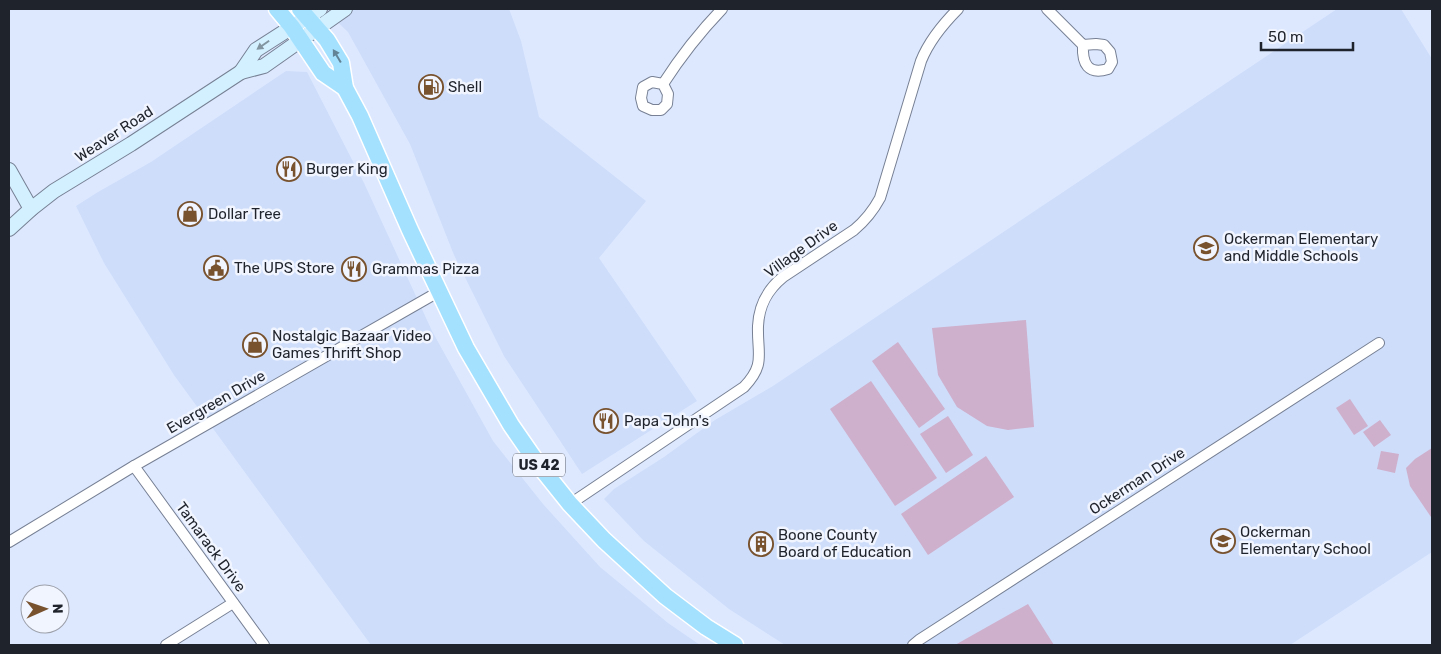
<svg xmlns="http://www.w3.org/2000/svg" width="1441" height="654" font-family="Rubik,sans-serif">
  <rect width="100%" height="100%" fill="#dde8ff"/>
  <g fill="#ceddfa">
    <path d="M324,9H509L521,41L539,117L646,201L599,258L697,401L582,474L504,356L454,255L410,144L348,32Z"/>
    <path d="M1337,9H1401L1432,59V552L1290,645H785L729,609L644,541L604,499L614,489L664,457L715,420L773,386Z"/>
    <path d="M286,71L307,72L364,183L432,331L493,441L543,504L600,567L668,623L700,645H371L174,375L104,263L76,206L98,192L151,162Z"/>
  </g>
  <g fill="#ceafcc">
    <path d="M1026,320L1034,427L1008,430L987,426L957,407L938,375L932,328Z"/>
    <path d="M898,342L945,409L919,428L872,361Z"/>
    <path d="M871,381L937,478L895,506L830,409Z"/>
    <path d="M1350,399L1368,426L1354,435L1336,408Z"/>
    <path d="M948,416L973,455L946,473L920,434Z"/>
    <path d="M1380,420L1391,435L1374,447L1363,432Z"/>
    <path d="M1432,448V515L1431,517L1410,486L1406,468L1415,459Z"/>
    <path d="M1381,451L1399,454L1395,473L1377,469Z"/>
    <path d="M986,456L1014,497L928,555L901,514Z"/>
    <path d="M1028,604L1054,645H955Z"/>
  </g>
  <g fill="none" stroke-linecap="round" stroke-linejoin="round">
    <defs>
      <g id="minor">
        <path d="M1047,9L1083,45C1082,64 1088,75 1108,69L1112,62L1110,52L1104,45L1096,44L1083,45"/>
        <path d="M652,82L663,84L668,94L667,104L661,110H652L643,106L641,98L643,87Z"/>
        <path d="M663,84C681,56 699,33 722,9"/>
        <path d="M134,466L264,645"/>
        <path d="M570,504L744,387C766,364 757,354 758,326C759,305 767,290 783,277L854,230C866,220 873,211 880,198L921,61C929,41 942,25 958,9"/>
        <path d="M9,542L134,466L440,291"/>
        <path d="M166,645L233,603"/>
        <path d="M913,645L919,640L1379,343"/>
      </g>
      <g id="secondary">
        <path d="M241,72L256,50L320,9"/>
        <path d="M9,170L31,209"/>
        <path d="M9,229L31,209L54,191L131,144L241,72L264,66L345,9"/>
      </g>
      <g id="primary">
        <path d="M277,9L292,27L323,73L345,88"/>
        <path d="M300,9L327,40L341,63L345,88L360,116L410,230L466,348L511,425L538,464L570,504L604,540L665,596L706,627L735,645"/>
      </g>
    </defs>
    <use href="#minor" stroke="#778094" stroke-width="12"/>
    <use href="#secondary" stroke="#778094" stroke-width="16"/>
    <use href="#primary" stroke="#fff" stroke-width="19"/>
    <use href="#minor" stroke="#fff" stroke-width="10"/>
    <use href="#secondary" stroke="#d2f0ff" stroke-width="14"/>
    <use href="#primary" stroke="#a4e1ff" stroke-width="16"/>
  </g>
  <defs><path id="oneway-solid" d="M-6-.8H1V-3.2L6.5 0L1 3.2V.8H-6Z" transform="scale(1.25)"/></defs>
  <use fill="#8194a0" href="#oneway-solid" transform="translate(263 45) rotate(145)"/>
  <use fill="#628295" href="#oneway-solid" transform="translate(337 56) rotate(-121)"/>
  <defs>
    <symbol id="fuel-ring" viewBox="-11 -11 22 22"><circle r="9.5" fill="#f1f5ff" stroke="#78522e" stroke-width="1.5"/><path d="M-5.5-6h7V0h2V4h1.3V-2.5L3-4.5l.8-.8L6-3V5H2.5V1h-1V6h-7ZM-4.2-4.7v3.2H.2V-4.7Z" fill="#78522e"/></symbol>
    <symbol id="restaurant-ring" viewBox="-11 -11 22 22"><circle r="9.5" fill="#f1f5ff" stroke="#78522e" stroke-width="1.5"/><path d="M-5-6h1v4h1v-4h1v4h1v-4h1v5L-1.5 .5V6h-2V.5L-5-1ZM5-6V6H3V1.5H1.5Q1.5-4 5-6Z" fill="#78522e"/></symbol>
    <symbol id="shop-ring" viewBox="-11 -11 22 22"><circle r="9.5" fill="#f1f5ff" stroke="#78522e" stroke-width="1.5"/><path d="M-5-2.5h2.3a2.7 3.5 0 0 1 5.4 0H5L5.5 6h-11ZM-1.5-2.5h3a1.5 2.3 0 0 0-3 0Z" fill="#78522e"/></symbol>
    <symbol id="school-ring" viewBox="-11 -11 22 22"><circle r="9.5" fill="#f1f5ff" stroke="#78522e" stroke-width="1.5"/><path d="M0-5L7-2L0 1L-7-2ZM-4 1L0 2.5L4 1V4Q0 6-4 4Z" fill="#78522e"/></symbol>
    <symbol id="civic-ring" viewBox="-11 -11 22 22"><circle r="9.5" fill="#f1f5ff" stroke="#78522e" stroke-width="1.5"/><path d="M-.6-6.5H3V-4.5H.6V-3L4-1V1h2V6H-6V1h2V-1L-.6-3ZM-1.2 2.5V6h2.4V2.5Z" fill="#78522e"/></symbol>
    <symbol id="building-ring" viewBox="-11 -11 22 22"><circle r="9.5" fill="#f1f5ff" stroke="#78522e" stroke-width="1.5"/><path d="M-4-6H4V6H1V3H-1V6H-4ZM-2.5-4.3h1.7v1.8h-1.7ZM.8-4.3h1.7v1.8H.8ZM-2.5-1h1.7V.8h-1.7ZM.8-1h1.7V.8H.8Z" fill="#78522e"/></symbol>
  </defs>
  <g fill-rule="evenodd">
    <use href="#fuel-ring" x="417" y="73" width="28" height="28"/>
    <use href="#restaurant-ring" x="275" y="155" width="28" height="28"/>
    <use href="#shop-ring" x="176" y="200" width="28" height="28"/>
    <use href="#school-ring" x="1192" y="234" width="28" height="28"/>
    <use href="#civic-ring" x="202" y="254" width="28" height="28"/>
    <use href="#restaurant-ring" x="340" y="255" width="28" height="28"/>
    <use href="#shop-ring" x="241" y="331" width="28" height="28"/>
    <use href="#restaurant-ring" x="592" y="407" width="28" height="28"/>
    <use href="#school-ring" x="1209" y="527" width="28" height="28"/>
    <use href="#building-ring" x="747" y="530" width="28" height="28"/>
  </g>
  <g text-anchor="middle" stroke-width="5" stroke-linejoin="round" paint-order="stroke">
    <rect fill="#f1f5ff" stroke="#5e626b" stroke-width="1" x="513" y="453.5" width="52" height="23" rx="4"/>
    <g font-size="14" font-weight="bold" fill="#1f232b">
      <text x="539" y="470">US 42</text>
    </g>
    <g font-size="15" fill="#1f232b" stroke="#f1f5ff" text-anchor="start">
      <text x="448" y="92">Shell</text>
      <text x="306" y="174">Burger King</text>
      <text x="208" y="219">Dollar Tree</text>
      <text x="1224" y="244">Ockerman Elementary<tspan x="1224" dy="17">and Middle Schools</tspan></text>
      <text x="234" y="273">The UPS Store</text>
      <text x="372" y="274">Grammas Pizza</text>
      <text x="272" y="341">Nostalgic Bazaar Video<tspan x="272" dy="17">Games Thrift Shop</tspan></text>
      <text x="624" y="426">Papa John's</text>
      <text x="1240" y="537">Ockerman<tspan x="1240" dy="17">Elementary School</tspan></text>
      <text x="778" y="540">Boone County<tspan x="778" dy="17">Board of Education</tspan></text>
    </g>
    <g font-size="15" fill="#1f232b" stroke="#f1f5ff">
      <text transform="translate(114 134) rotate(-33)" y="5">Weaver Road</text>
      <text transform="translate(801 249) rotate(-36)" y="5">Village Drive</text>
      <text transform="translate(216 402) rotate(-30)" y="5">Evergreen Drive</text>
      <text transform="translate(1137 481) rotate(-33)" y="5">Ockerman Drive</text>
      <text transform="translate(211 547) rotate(54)" y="5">Tamarack Drive</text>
    </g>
  </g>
  <rect width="1441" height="654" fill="none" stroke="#1f232b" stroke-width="20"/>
  <g transform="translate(45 609) rotate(88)"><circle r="24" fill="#f1f5ff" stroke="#9da1aa"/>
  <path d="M0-4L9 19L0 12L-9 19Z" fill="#78522e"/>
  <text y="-8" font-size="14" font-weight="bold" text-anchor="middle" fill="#1f232b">N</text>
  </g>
  <path d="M1261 42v8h92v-8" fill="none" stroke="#1f232b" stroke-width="2.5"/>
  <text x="1268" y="42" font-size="15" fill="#1f232b" stroke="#f1f5ff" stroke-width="4" paint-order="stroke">50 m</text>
</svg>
